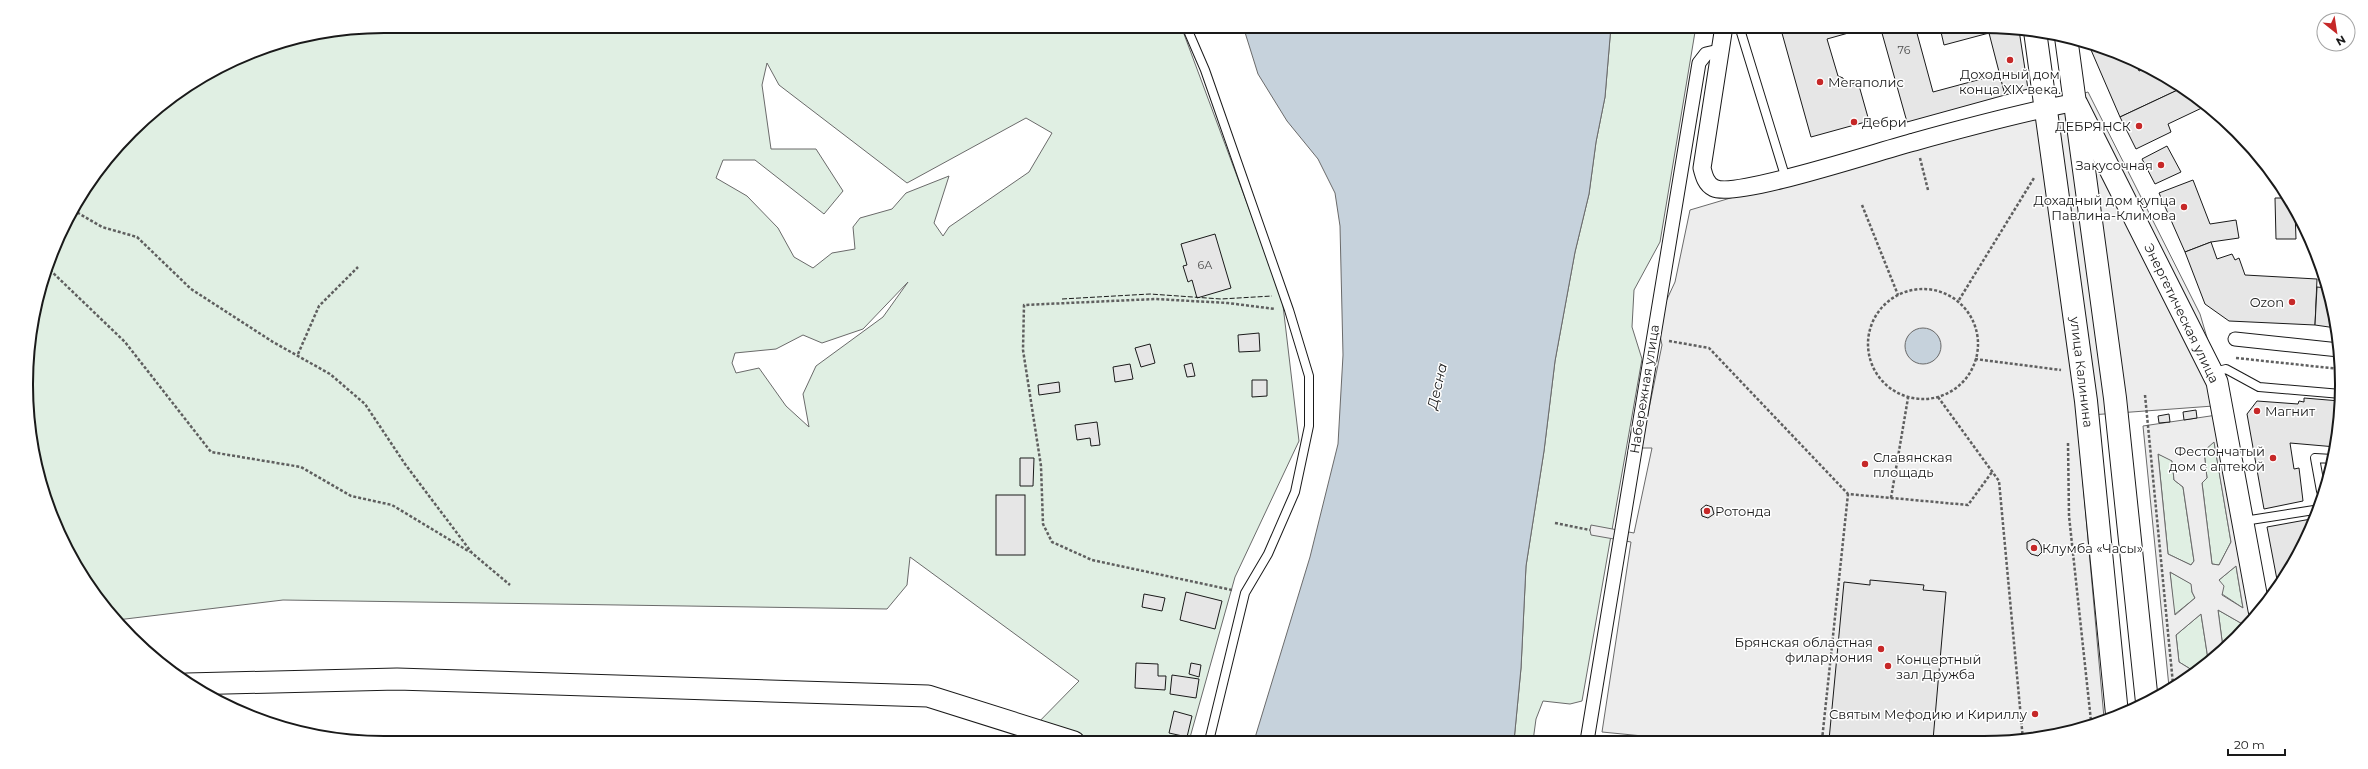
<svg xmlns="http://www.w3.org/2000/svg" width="2368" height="769" font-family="Montserrat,sans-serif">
  <rect width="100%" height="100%" fill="#fff"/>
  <g fill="#e0efe3" stroke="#6a6a6a" fill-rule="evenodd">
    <path d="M385,26H1181L1282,297L1299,441L1235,577L1189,741L1027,742L1028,733L1079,681L910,557L907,585L887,609L283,600L117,620L87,584L38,477L27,408L29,338L63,226L100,166L148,115L248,53L315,33ZM767,63L779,85L907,183L1026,118L1052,133L1029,172L949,227L943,236L934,223L949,176L906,193L892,209L860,218L853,227L855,249L832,253L813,268L794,257L778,228L747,196L716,178L723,160H755L824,214L843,191L816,149H771L762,85ZM908,282L883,317L816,366L803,394L809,427L786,406L759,368L736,373L732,363L735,353L776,349L803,335L822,343L863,329Z"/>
    <path d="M1611,26H1696L1660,242L1634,290L1632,327L1642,359L1582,701L1570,704L1543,701L1536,719L1533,741H1514L1521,668L1526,566L1544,451L1555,361L1575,252L1589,194L1596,142L1605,97Z"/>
    <path d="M2214,441L2231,542L2219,565L2212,564L2202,483L2207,478L2204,451Z"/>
    <path d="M2158,454L2172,460L2174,480L2183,487L2194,561L2191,565L2168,554Z"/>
    <path d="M2236,566L2243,608L2222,594L2219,580Z"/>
    <path d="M2170,572L2192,584V592L2195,598L2174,615Z"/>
    <path d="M2218,610L2246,626L2237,638L2223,648Z"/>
    <path d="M2201,614L2208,659L2192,670L2179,662L2176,635Z"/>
  </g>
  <g fill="#ededed" stroke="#6a6a6a" fill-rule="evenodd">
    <path d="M2088,92L2200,314L2227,405L2077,416L2104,718L2031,740L1694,741L1602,732L1631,542L1591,535L1590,530L1591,525L1634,533L1652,448H1641L1662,345L1659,331L1662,310L1675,282L1690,210Z"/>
    <path d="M2217,415L2252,618L2246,626L2218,610L2223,648L2208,659L2201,614L2176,635L2179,662L2192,670L2183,677L2181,676V678L2169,687L2143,426ZM2214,442L2231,542L2219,565L2212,564L2202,483L2207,478L2204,451ZM2158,454L2172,461L2174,480L2183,487L2194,561L2191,565L2168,554ZM2236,566L2243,608L2222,595L2224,586L2219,580ZM2170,572L2191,584L2192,592L2195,598L2175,615Z"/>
  </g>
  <g fill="#c6d2dc" stroke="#6a6a6a">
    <path d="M1243,26H1611L1605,97L1596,142L1589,194L1575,252L1555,361L1544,451L1526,566L1521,668L1514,741H1254L1310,557L1338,444L1343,355L1340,226L1335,193L1318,159L1287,121L1258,74Z"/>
    <circle cx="1923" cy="346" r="18"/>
  </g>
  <g fill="#e6e6e6" stroke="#1a1a1a">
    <path d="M1780,26H1858L1859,30L1827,39L1838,76L1843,78L1847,85L1858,82L1869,121L1811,137Z"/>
    <path d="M1880,26H1915L1933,92L2000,74L2005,95L1907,122Z"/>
    <path d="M1965,26L2019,30L2028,89L2005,95L1989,33L1944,45L1941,32Z"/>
    <path d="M2088,43L2121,53L2135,61L2139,71L2147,68L2152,70L2155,76L2159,74L2184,87L2120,117Z"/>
    <path d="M2184,87L2206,106L2168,124L2171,132L2136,149L2120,117Z"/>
    <path d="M2167,146L2181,172L2155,184L2142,159Z"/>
    <path d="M2193,180L2210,224L2236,220L2239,238L2211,242L2185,252L2159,193Z"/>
    <path d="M2275,198H2288L2295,211L2296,239H2276Z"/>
    <path d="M1215,234L1231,288L1197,298L1192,280L1188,282L1183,266L1187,265L1181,244Z"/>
    <path d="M2211,242L2217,259L2232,254L2235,260L2239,258L2245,275L2317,279L2315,325L2229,321L2205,304L2185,252Z"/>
    <path d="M2317,287L2327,288L2335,315L2336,328L2315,325Z"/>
    <path d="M1259,333L1260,351L1239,352L1238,335Z"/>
    <path d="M1150,344L1155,363L1141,367L1135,348Z"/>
    <path d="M1192,363L1195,376L1187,377L1184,365Z"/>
    <path d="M1130,364L1133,379L1115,382L1113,367Z"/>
    <path d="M1252,380H1267V396L1252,397Z"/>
    <path d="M1059,382L1060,392L1039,395L1038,385Z"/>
    <path d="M2304,398L2340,401L2336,447L2290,443L2294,469L2299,468L2303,501L2264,509L2247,414L2257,401L2298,404L2299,401L2304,402Z"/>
    <path d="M2196,410L2197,418L2184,420L2183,412Z"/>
    <path d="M2169,414L2170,422L2159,423L2158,416Z"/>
    <path d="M1097,422L1100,445L1091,446L1090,438L1077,440L1075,425Z"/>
    <path d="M1020,458H1034L1033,486H1020Z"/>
    <rect x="996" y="495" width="29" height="60"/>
    <path d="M1706,505L1712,507L1714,514L1708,518L1702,516L1701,509Z"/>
    <path d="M2311,519L2294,564L2278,585L2267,527Z"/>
    <path d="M2033,539L2038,541L2041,546L2042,552L2038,556L2031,554L2027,549V542Z"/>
    <path d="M1870,580L1924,585L1923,590L1946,592L1933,740H1829L1844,582L1870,585Z"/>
    <path d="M1186,592L1222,601L1215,629L1180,620Z"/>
    <path d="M1144,594L1165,598L1162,611L1142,607Z"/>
    <path d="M1136,663L1158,664V676H1166L1165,690L1135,688Z"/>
    <path d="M1191,663L1201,665L1199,677L1189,674Z"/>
    <path d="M1172,675L1199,679L1196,698L1170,694Z"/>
    <path d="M1174,711L1192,716L1187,737L1169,733Z"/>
  </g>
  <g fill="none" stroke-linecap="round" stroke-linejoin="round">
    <defs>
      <g id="service">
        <path d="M1186,26L1205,70L1289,310L1309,376V426L1295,492L1268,554L1245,593L1209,741"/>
        <path d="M1739,26L1786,179"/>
        <path d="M2214,372L2226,369L2259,387L2341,394"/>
        <path d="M2321,491L2315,458L2333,459"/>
        <path d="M2244,521L2314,510"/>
      </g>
      <g id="pedestrian">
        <path d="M2235,339L2339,350"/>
        <path d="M1587,741L1699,63L1706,54L1719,51"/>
      </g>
      <path id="minor" d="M1724,26L1702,168C1704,176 1706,184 1714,188C1736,199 1882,150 1914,142C1968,127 2021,113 2076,102"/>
      <g id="tertiary">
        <path d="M2077,104L2217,382L2259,610"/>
        <path d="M187,684L397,679L928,696L1074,742"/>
      </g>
      <g id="primary">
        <path d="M2035,31L2086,401L2117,714"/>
        <path d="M2066,37L2115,398L2147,702"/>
      </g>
    </defs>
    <use href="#service" stroke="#1a1a1a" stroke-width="10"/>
    <use href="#pedestrian" stroke="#1a1a1a" stroke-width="15"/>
    <use href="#minor" stroke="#1a1a1a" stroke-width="19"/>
    <use href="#tertiary" stroke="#1a1a1a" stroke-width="23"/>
    <use href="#primary" stroke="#1a1a1a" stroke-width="24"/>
    <g stroke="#5f5f5f" stroke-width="2.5" stroke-dasharray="3 2" stroke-linecap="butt">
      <path d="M1920,158L1928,190"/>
      <path d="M1862,205L1898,295"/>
      <path d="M73,210L102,227L137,237L191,289L273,342L330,374L365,404L405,464L472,553L510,585"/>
      <path d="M50,270L125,342L211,452L301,467L351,496L392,505L470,552"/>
      <circle cx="1923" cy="344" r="55"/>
      <path d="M1959,300L2034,178"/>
      <path d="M1669,341L1709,348L1848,494L1968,505L1992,472"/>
      <path d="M298,354L319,306L358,267"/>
      <path d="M2236,358L2340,369"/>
      <path d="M1975,359L2061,370"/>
      <path d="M2145,395L2173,684"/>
      <path d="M1938,397L1999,481L2023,740"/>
      <path d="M2068,443L2069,516L2091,721"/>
      <path d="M1891,498L1908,398"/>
      <path d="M1555,523L1590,530"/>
      <path d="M1232,590L1092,560L1052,542L1043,524L1041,466L1023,350L1024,305L1155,299L1228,303L1275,309"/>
      <path d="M1822,740L1848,494"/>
    </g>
    <use href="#service" stroke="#fff" stroke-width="8"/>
    <use href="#pedestrian" stroke="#fff" stroke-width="13"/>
    <use href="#minor" stroke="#fff" stroke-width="17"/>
    <use href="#tertiary" stroke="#fff" stroke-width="21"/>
    <use href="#primary" stroke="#fff" stroke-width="22"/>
    <path stroke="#1a1a1a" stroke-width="1" stroke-dasharray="5 2" stroke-linecap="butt" d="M1062,299L1150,294L1221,299L1272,296"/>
  </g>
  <g fill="#c62828" stroke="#fff" stroke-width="1.5">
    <circle cx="2010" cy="60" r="4"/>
    <circle cx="1820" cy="82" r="4"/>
    <circle cx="1854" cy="122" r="4"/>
    <circle cx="2139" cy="126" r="4"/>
    <circle cx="2161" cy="165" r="4"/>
    <circle cx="2184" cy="207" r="4"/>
    <circle cx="2292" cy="302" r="4"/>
    <circle cx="2257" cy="411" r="4"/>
    <circle cx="2273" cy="458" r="4"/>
    <circle cx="1865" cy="464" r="4"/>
    <circle cx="1707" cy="511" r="4"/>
    <circle cx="2034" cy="548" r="4"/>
    <circle cx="1881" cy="649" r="4"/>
    <circle cx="1888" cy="666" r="4"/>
    <circle cx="2035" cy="714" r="4"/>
  </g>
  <g text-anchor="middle" stroke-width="3" stroke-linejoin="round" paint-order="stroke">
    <g font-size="11" fill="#4d4d4d">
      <text x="1904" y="54">76</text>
      <text x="1205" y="269">6А</text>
    </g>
    <g font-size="13" fill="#1a1a1a" stroke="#fff" text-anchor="start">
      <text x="2010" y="79" text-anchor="middle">Доходный дом<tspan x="2010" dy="15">конца XIX века.</tspan></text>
      <text x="1828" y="87">Мегаполис</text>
      <text x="1862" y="127">Дебри</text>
      <text x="2131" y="131" text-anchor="end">ДЕБРЯНСК</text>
      <text x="2153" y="170" text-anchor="end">Закусочная</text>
      <text x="2176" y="205" text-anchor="end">Дохадный дом купца<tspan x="2176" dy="15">Павлина-Климова</tspan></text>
      <text x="2284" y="307" text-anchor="end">Ozon</text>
      <text x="2265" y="416">Магнит</text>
      <text x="2265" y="456" text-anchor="end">Фестончатый<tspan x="2265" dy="15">дом с аптекой</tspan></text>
      <text x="1873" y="462">Славянская<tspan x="1873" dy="15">площадь</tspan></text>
      <text x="1715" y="516">Ротонда</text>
      <text x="2042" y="553">Клумба «Часы»</text>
      <text x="1873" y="647" text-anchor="end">Брянская областная<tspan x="1873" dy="15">филармония</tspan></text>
      <text x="1896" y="664">Концертный<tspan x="1896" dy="15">зал Дружба</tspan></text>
      <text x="2027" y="719" text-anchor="end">Святым Мефодию и Кириллу</text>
    </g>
    <g font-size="13" fill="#1a1a1a" stroke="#fff">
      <text transform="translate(2182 313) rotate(64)" y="5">Энергетическая улица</text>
      <text transform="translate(2082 372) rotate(83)" y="5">улица Калинина</text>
      <text transform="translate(1644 389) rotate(-81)" y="5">Набережная улица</text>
    </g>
    <g font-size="14" font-style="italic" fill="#1a1a1a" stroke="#fff">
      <text transform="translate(1437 386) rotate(-77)" y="5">Десна</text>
    </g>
  </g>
  <path d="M0 0H2368V769H0ZM384 33H1984A351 351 0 0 1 2335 384V385A351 351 0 0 1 1984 736H384A351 351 0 0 1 33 385V384A351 351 0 0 1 384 33Z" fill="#fff" fill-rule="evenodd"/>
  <path fill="none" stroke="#1a1a1a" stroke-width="2" d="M384 33H1984A351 351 0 0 1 2335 384V385A351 351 0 0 1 1984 736H384A351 351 0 0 1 33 385V384A351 351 0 0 1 384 33Z"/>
  <g transform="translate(2336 32) rotate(150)"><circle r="19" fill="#ffffff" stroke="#a3a3a3"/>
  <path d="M0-3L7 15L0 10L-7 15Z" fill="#c62828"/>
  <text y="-6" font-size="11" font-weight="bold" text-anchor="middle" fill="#1a1a1a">N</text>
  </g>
  <path d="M2228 749v6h57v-6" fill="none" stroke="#1a1a1a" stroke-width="2"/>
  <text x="2234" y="749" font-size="12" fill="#1a1a1a" stroke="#ffffff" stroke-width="3" paint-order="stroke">20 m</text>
</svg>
